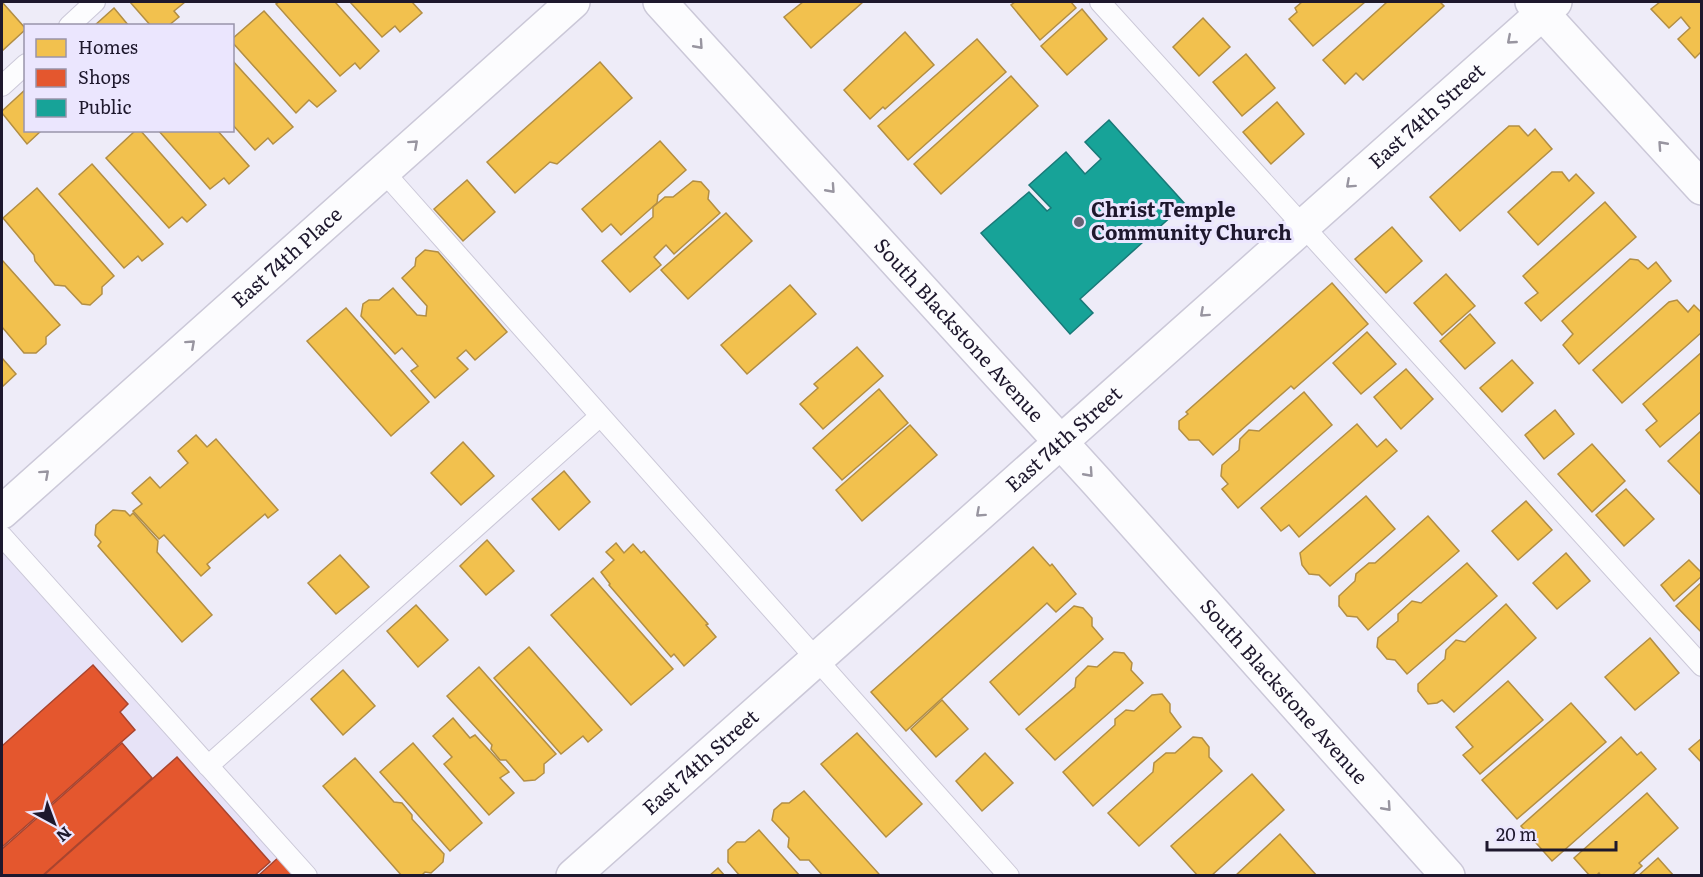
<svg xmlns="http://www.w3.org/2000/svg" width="1703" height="877" font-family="Literata,serif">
  <rect width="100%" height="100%" fill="#eeecf8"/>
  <path fill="#e7e3f7" d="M2,539L301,875H2Z"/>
  <g fill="#f2c14e" stroke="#b28e44" stroke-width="1.5">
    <path d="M2,2L26,29L2,51Z"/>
    <path d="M130,2H185L174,11L179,17L168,26H151Z"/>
    <path d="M279,2H335L379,51L360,69L355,63L340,76L276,4Z"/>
    <path d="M350,2H412L422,13L400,32L395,26L382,37Z"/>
    <path d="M803,2H863L811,48L784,17Z"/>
    <path d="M1015,2H1071L1076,8L1040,40L1011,5Z"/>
    <path d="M1302,2H1365L1313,46L1289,19L1297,12L1295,8Z"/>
    <path d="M1387,2H1440L1444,6L1363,80L1356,73L1345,84L1323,60Z"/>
    <path d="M1660,2H1702V51L1695,58L1678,39L1690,28L1681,17L1669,28L1651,9Z"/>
    <path d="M114,8L129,26H94Z"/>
    <path d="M1082,9L1107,39L1067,75L1041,46Z"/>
    <path d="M264,11L336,91L317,107L309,100L296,113L232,42V39Z"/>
    <path d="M1203,18L1230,47L1199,76L1173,47Z"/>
    <path d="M905,32L934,65L885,109L883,107L870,119L844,90Z"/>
    <path d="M977,39L1006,72L908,160L878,126Z"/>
    <path d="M1246,54L1275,88L1242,116L1213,82Z"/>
    <path d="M232,60L293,127L273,144L268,138L255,150L232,124Z"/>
    <path d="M600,62L632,98L557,164L550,162L515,193L487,162Z"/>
    <path d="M1011,76L1038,106L941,194L914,164Z"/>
    <path d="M26,89V130H42L27,144L2,113V111Z"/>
    <path d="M1277,102L1304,134L1271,164L1243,132Z"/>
    <path d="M1509,126H1519L1528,136L1535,129L1552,149L1460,231L1430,197Z"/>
    <path d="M136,130H140L206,205L187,222L182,217L169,228L106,158Z"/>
    <path d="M158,130H217L249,166L229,184L224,178L210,189Z"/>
    <path d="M660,141L686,170L658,195L657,203L621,235L611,224L602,232L582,209Z"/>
    <path d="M92,164L163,244L142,261L138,256L124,268L59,194Z"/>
    <path d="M1552,172H1562L1569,181L1576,174L1594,193L1538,245L1508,212Z"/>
    <path d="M467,180L495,212L463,241L434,209Z"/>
    <path d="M693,181L701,182L709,191L708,199L720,213L674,254L666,245L654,257L661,265L630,292L602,261L653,217V207L665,197H673Z"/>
    <path d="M37,188L114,276L102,287V294L90,305L82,304L65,286L55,285L35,261L34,255L3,218Z"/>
    <path d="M1605,202L1636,237L1541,321L1525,303L1538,293L1523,276Z"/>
    <path d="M726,213L752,241L688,299L661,270Z"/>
    <path d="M1392,227L1422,261L1386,293L1355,259Z"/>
    <path d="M425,250L438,252L507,332L475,360L466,350L457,358L468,369L435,398L411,371L418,366L402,348L395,354L361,316L363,304L369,300H379L393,288L417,315L426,316L427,306L402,278L415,266L416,258Z"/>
    <path d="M1630,259L1638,260L1648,269L1656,262L1671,281L1579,364L1563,345L1573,334L1562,321Z"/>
    <path d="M2,260L60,325L46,337V344L36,353H24L2,327Z"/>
    <path d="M1446,274L1475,306L1442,335L1414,303Z"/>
    <path d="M1332,283L1368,324L1294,389L1291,386L1213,455L1199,440H1189L1179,429V421L1188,414L1186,412Z"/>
    <path d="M790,285L816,314L747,374L721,345Z"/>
    <path d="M1677,300L1688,312L1694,305L1702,313V332L1622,403L1593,370L1669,302Z"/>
    <path d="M346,308L429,402L391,436L307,341Z"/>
    <path d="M1470,314L1495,343L1465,369L1440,341Z"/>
    <path d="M1367,332L1396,364L1361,394L1333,363Z"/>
    <path d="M857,347L883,376L823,429L800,404L818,388L814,384Z"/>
    <path d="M1702,352V411L1660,447L1646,430L1657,421L1643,404Z"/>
    <path d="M2,358L16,374L2,387Z"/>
    <path d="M1512,360L1533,383L1502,412L1480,388Z"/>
    <path d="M1406,369L1433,399L1401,429L1374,397Z"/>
    <path d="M879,389L908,423L842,480L813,448Z"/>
    <path d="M1304,392L1332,425L1238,508L1222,489L1228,484L1221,476L1222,465L1239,450L1240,439L1249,430L1259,431Z"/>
    <path d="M1555,410L1574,434L1544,459L1525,435Z"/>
    <path d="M1357,424L1377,447L1386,439L1397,451L1299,537L1289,525L1281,531L1261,508Z"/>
    <path d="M910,425L937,455L862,521L836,490Z"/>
    <path d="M1702,430V493L1700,494L1668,461Z"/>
    <path d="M196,435L207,447L216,439L278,510L268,518L265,514L207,564L210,568L201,576L164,535L159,539L133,511L142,504L132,493L150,477L160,488L188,463L178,451Z"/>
    <path d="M463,442L494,476L461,505L431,473Z"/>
    <path d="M1592,444L1625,481L1592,512L1558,474Z"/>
    <path d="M564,471L590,502L559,530L532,499Z"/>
    <path d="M1626,489L1654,519L1624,546L1596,515Z"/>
    <path d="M1366,496L1395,529L1330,586L1319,575L1309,574L1302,565L1300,553Z"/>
    <path d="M1526,501L1552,530L1518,560L1492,531Z"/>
    <path d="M113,510L125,511L130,516L133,513L158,541L157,552L212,615L182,642L98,546L101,542L95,535L96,525Z"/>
    <path d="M1428,516L1459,551L1368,630L1357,617L1347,616L1339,606V596L1355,581L1356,574L1369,563H1375Z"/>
    <path d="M487,540L514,571L486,595L460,566Z"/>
    <path d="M616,543L624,553L633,544L641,553L644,551L708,624L706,625L716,637L684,666L674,654L671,657L609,585L610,584L601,572L614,560L606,552Z"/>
    <path d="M1033,547L1050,566L1052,564L1076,594L1056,612L1047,603L906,731L871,692Z"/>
    <path d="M1566,553L1590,581L1557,609L1533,583Z"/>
    <path d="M340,555L369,587L336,614L308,583Z"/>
    <path d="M1689,560L1702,573V576L1674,601L1661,585Z"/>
    <path d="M1467,563L1497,596L1407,674L1395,660L1387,659L1377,647L1378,638L1398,621V614L1412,601L1421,603Z"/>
    <path d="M593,578L673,669L631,705L551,615Z"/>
    <path d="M1702,582V633L1676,606Z"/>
    <path d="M1506,604L1536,638L1454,712L1442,700L1437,703L1428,704L1418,691V684L1445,659L1446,650L1456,640L1465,642Z"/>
    <path d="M416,605L448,640L418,667L387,631Z"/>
    <path d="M1074,606L1083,608L1092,618V626L1103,639L1019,715L990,682Z"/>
    <path d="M1650,638L1679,673L1635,710L1605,677Z"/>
    <path d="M529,647L602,730L588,742L583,736L561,754L494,678Z"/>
    <path d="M1114,652L1124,653L1132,663L1131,670L1143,683L1055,760L1026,729L1075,687L1076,678L1088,666L1097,667Z"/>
    <path d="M479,667L556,754L544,764V773L535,780L524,781L506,760H500L491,749L492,745L447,696Z"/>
    <path d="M343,670L375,706L343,735L311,699Z"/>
    <path d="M1508,681L1543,720L1480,774L1463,755L1473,747L1456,727Z"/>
    <path d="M1162,694L1170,704V712L1181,727L1093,806L1063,772L1115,725V719L1126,710L1134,711L1152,695Z"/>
    <path d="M942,700L968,729L936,757L911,729Z"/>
    <path d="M1571,703L1606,742L1517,819L1482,780Z"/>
    <path d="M453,718L470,738L475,735L509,772L500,778L514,793L489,815L444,764L452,757L433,736Z"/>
    <path d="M857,733L922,804L886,837L821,764Z"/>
    <path d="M1193,737L1202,738L1209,747V757L1222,771L1139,846L1108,813L1153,772L1154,763L1166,753H1175Z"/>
    <path d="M1621,737L1637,755L1641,752L1656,769L1552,861L1521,826Z"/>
    <path d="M1702,738V763L1689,749Z"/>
    <path d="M413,743L482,823L450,851L380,772Z"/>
    <path d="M985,753L1013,783L982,811L956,781Z"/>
    <path d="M355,758L394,802L402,803L412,815V819L444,854L443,862L431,873L425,872L421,876H402L323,786Z"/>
    <path d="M1252,774L1284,810L1211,876H1198L1171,846Z"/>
    <path d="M804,791L879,874L878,876H823L809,860H800L788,847L789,838L772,820L774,810L782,803H789Z"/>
    <path d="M1647,793L1678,828L1639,863L1642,866L1631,876H1601L1599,873L1596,876H1590L1574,858Z"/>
    <path d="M759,830L800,876H740L728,862V850L737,842H745Z"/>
    <path d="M1280,834L1317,876H1235Z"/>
    <path d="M1658,858L1674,876H1638Z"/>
    <path d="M718,868L725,876H709Z"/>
  </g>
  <g fill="#e4572e" stroke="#a9442e" stroke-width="1.5">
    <path d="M93,665L128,704L120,712L135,730L2,847V746Z"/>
    <path d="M122,743L152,778L42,876H2V849Z"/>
    <path d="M177,757L270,862L254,876H43Z"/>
    <path d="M280,856L298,876H258Z"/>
  </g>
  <path fill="#17a398" stroke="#197978" stroke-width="1.5" d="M1109,120L1185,204L1080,299L1093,313L1070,334L981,233L1029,192L1047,211L1051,208L1029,185L1066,152L1085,174L1101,159L1085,142Z"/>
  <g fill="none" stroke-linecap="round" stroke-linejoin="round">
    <defs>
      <g id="service">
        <path d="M1100,2L1702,666"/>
        <path d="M69,26L95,2"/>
        <path d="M2,86L26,64"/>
        <path d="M383,171L1009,876"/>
        <path d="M2,536L307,876"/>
        <path d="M208,766L599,417"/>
      </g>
      <g id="minor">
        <path id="s1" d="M660,2L1098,483L1448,876"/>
        <path d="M1532,2L1702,188"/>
        <path id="s2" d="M2,512L573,2"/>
        <path id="s3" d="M573,876L1555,2"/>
      </g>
    </defs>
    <use href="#service" stroke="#cbc8d8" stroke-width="22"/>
    <use href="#minor" stroke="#cbc8d8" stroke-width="36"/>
    <use href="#service" stroke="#fcfcfe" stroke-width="20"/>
    <use href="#minor" stroke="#fcfcfe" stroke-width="33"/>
  </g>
  <defs><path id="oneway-chevron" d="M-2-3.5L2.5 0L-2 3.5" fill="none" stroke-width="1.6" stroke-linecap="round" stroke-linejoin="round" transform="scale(1.5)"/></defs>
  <g stroke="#9895a0">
    <use href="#oneway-chevron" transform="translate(1511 40) rotate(139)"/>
    <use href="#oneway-chevron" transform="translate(699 45) rotate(48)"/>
    <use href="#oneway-chevron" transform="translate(414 144) rotate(-42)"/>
    <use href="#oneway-chevron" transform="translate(1662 145) rotate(-132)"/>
    <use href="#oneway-chevron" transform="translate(1350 184) rotate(138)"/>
    <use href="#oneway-chevron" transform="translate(831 189) rotate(48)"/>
    <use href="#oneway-chevron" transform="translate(1204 313) rotate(138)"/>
    <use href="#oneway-chevron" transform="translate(191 344) rotate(-42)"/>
    <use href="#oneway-chevron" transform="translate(1089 473) rotate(48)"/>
    <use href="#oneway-chevron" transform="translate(45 474) rotate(-42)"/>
    <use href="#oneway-chevron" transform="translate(980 513) rotate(138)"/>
    <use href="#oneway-chevron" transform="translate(1387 807) rotate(48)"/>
  </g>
  <circle fill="#676274" stroke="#ebe6fe" stroke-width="2" cx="1079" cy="222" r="6"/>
  <g text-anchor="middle" stroke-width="6" stroke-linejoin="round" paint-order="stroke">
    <g font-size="20" fill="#1e182d" stroke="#ebe6fe">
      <text dy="7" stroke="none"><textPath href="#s3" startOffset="1143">East 74th Street</textPath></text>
      <text dy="7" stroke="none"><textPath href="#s2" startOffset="382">East 74th Place</textPath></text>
      <text dy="7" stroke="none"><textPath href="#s1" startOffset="444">South Blackstone Avenue</textPath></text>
      <text dy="7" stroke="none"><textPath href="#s3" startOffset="657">East 74th Street</textPath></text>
      <text dy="7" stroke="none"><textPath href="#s1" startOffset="930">South Blackstone Avenue</textPath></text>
      <text dy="7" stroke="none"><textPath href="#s3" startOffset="171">East 74th Street</textPath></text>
    </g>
    <g font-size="20" font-weight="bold" fill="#1e182d" stroke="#ebe6fe" text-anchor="start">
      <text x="1091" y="217">Christ Temple<tspan x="1091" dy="23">Community Church</tspan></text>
    </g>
  </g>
  <rect width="1703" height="877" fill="none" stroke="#1e182d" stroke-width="6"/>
  <rect x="24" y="24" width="210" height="108" fill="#ebe6fe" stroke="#9994aa" stroke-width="1.5"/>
  <rect x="36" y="39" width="30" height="18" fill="#f2c14e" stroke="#9994aa" stroke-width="1.5"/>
  <text x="78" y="54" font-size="18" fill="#1e182d">Homes</text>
  <rect x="36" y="69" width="30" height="18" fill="#e4572e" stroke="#9994aa" stroke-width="1.5"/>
  <text x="78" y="84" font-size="18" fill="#1e182d">Shops</text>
  <rect x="36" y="99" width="30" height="18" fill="#17a398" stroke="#9994aa" stroke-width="1.5"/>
  <text x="78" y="114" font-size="18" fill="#1e182d">Public</text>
  <g transform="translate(54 823) rotate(139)" stroke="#ebe6fe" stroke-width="4.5" paint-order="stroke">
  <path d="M0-4.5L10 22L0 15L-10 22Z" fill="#1e182d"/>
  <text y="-9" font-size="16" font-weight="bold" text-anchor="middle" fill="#1e182d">N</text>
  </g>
  <path d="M1487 841v9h129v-9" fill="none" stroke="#1e182d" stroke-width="3"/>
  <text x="1496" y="841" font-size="18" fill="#1e182d" stroke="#ebe6fe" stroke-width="4.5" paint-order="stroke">20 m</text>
</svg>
